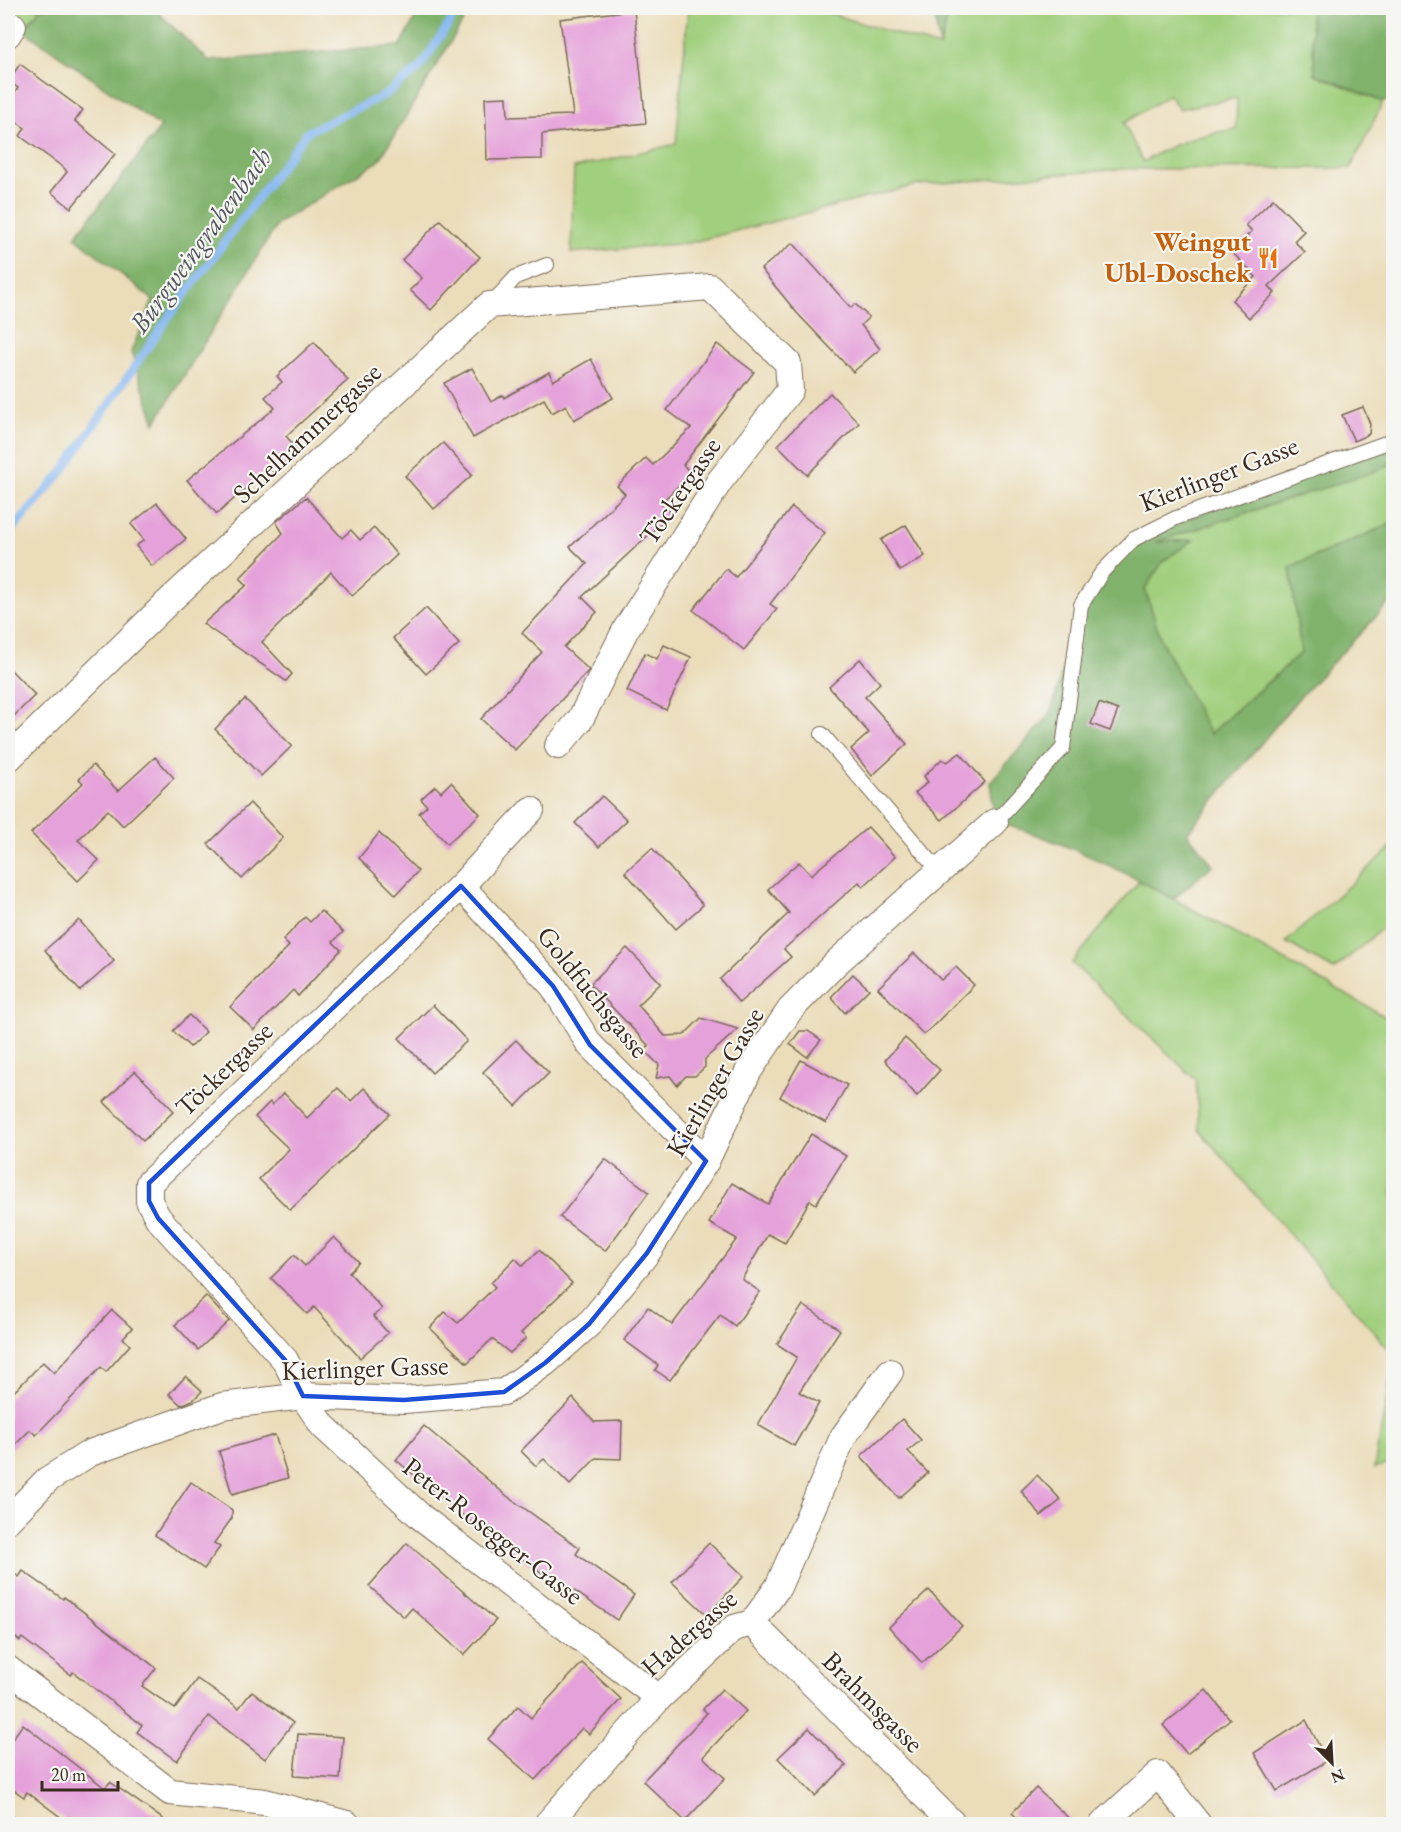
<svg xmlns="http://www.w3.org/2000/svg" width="1401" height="1832" font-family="'EB Garamond',serif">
  <rect width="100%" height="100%" fill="#f6f6f2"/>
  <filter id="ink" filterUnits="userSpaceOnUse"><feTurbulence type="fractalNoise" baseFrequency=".0167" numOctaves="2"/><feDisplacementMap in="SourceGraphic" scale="12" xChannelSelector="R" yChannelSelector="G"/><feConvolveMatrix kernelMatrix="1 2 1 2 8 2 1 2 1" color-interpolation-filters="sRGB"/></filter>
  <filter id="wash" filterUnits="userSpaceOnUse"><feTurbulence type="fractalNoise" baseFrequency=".008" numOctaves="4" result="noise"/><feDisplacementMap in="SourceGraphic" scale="24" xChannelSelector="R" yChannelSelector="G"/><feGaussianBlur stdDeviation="1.35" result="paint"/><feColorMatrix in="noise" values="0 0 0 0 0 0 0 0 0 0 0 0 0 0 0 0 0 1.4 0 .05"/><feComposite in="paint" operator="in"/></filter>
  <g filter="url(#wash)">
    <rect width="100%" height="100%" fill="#ebddba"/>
    <g fill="#a0cf7d" stroke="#6e7c4e" stroke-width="1.5" fill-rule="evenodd">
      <path d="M8,8H41L23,30L8,18Z"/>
      <path d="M688,8H812L939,47L950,8H1310L1315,74L1383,102L1351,168L1125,169L917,185L689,243L571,253L574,168L676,144ZM1169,95L1179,109L1237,98L1236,129C1201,134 1173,143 1143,162L1124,123Z"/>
      <path d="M1393,463V523L1290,567L1301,653L1209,734L1161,640L1145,589L1163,561L1193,540L1153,543Z"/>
      <path d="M1393,846V919L1334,970L1286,942Z"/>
      <path d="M1140,880L1393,1021V1354L1199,1130L1196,1080L1072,963Z"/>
      <path d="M1393,1364V1463L1374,1468Z"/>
    </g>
    <g fill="#80b26c" stroke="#5e6e45" stroke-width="1.5">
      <path d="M41,8H153L209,61L400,46L421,8H471L379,161L278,223L155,423L131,352L153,300L75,237L161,127L23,30Z"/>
      <path d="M933,8H950L940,47Z"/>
      <path d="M1310,8H1393V100L1383,102L1315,74Z"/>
      <path d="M1393,440V463L1373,472L1156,542L1194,540L1163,561L1145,589L1161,640L1210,734L1301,653L1290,567L1393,523V599L1298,699L1187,833L1213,865L1173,899C1118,868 1056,838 995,822L990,782L1050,715L1081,605L1134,539Z"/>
    </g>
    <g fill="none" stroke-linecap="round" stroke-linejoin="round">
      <path stroke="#86b7f2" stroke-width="8" d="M8,535L63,471L168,318L307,132L385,95L420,68L459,8"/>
    </g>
    <g id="blocks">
      <g fill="#e5a1da">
        <path d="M634,10L646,123L542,134V159L487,160L485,98L507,97L508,117L573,115L560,19Z"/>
        <path d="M20,64L83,110L75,121L115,154L71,208L51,192L67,172L64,168L20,136L25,128L8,116V102L18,88L8,81Z"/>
        <path d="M1273,199L1304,231L1294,241L1305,252L1269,286L1275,293L1249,318L1232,300L1256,277L1231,251L1252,231L1246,225Z"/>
        <path d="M440,220L480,257L431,310L410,290L422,278L402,260Z"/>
        <path d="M793,243L851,308L855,304L869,317L861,325L880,349L853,372L797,313L761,269Z"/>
        <path d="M314,342L348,380L286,436L298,450L273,472L269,468L217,514L187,480L275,408L265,397L282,382L277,376Z"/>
        <path d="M717,344L754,372L683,465L691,473L661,503L672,513L582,597L597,612L564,647L589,670L515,750L481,719L542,652L522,633L587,564L570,547L625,494L617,486L646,458L653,465L691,428L667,410Z"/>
        <path d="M591,359L613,398L574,420L566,405L552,413L544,399L473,438L444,383L472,368L491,402L503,395L504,398L549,372L553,381Z"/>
        <path d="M830,393L859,423L807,475L778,445Z"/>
        <path d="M1363,407L1370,424L1369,434L1354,441L1342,415Z"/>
        <path d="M443,443L472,475L434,509L405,476Z"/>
        <path d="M306,497L342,538L351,530L360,540L374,528L397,555L352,596L331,572L262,642L292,674L286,681L203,624L247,585L240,578L283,533L276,522Z"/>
        <path d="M157,503L186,539L152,566L136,546L144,540L131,524Z"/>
        <path d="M792,507L825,533L770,604L777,609L744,650L693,610L726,569L736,577Z"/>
        <path d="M906,525L925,556L900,571L881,540Z"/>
        <path d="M426,608L459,644L426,674L393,638Z"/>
        <path d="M664,645L691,657L666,710L627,691L645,653L657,659Z"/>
        <path d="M860,659L880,683L865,697L907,744L872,776L851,749L869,733L829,687Z"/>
        <path d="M8,667L35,695L8,722Z"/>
        <path d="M245,699L292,746L261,776L215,729Z"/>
        <path d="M1099,703L1118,710L1110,731L1091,724Z"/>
        <path d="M960,753L985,782L942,820L915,793L928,782L924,776L942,759L947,762Z"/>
        <path d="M155,757L174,778L123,826L108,810L78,840L99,860L78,881L31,833L83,783L79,779L93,765L118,791Z"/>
        <path d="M451,782L480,814L447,844L419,813L427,806L421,799L435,786L441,792Z"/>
        <path d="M602,796L627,820L599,847L575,823Z"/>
        <path d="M250,803L283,838L242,879L208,844Z"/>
        <path d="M868,827L895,857L863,887L859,882L784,949L791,957L739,1003L720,979L789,913L768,889L799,862L811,875Z"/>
        <path d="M379,833L418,871L396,895L359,858Z"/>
        <path d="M652,848L703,905L676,929L625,872Z"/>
        <path d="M321,911L343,932L333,942L341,950L298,996L293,990L254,1030L230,1007L289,946L283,940L305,917L310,922Z"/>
        <path d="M79,920L114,961L80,991L45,950Z"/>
        <path d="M627,948L661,983L638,1005L665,1036L684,1035L701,1018L738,1029L705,1059V1067L695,1076H686L677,1085L670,1076L656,1078L659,1065L644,1050L649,1046L590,984Z"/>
        <path d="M914,953L941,980L956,967L974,985L924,1035L878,988Z"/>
        <path d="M853,974L869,989L845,1013L831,997Z"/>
        <path d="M433,1005L467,1041L432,1073L399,1038Z"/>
        <path d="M189,1015L206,1032L190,1047L173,1031Z"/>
        <path d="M800,1031H808L821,1040L807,1057L790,1044Z"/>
        <path d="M905,1038L940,1070L917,1096L885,1060Z"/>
        <path d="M516,1040L549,1073L516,1106L483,1072Z"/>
        <path d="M801,1060L847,1085L826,1123L780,1097Z"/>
        <path d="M135,1071L174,1111L143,1141L104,1102Z"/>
        <path d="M338,1088L351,1101L364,1088L390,1114L290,1210L259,1179L289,1149L255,1117L270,1102L272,1105L284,1093L307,1118Z"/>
        <path d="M811,1134L846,1156L816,1204L810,1200L785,1243L768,1234L742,1279L760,1292L735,1326L720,1315L670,1380L655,1370L658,1365L624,1340L648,1307L672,1325L737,1239L709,1223L732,1183L768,1204Z"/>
        <path d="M605,1159L649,1192L605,1251L560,1217Z"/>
        <path d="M334,1237L359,1262L349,1272L382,1309L373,1316L388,1333L360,1358L314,1307L307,1314L271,1278L294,1255L305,1266Z"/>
        <path d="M539,1250L572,1283L521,1333L526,1338L510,1353L492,1339L467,1363L430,1328L445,1312L458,1323L495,1287L491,1283L515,1258L523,1266Z"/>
        <path d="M206,1296L229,1321L198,1350L175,1325Z"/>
        <path d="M803,1305L840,1330L799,1392L819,1403L794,1446L758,1425L797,1357L777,1344Z"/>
        <path d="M112,1310L132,1328L123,1338L130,1345L106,1372L101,1367L36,1435L30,1430L8,1452V1398L43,1362L54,1373Z"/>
        <path d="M186,1376L202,1391L193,1400L181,1405L169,1394Z"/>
        <path d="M573,1398L594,1422L622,1421L621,1459L596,1458L570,1485L544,1459L536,1466L521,1451Z"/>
        <path d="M902,1419L921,1440L908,1451L928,1473L899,1498L861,1456Z"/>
        <path d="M424,1426L507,1496L580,1548L576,1554L634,1595L617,1620L557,1579L555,1582L476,1526L396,1460Z"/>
        <path d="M275,1435L288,1478L232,1494L219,1451Z"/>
        <path d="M1037,1475L1061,1500L1041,1516L1021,1491Z"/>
        <path d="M191,1482L232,1510V1518L214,1543L220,1547L204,1569L155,1535Z"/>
        <path d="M407,1543L496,1620L464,1655L412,1608L404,1617L369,1586Z"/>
        <path d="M709,1543L744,1576L707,1615L672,1582Z"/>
        <path d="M8,1569L19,1577L23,1571L63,1599L64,1597L156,1668L142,1686L175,1709L197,1679L239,1708L252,1691L293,1723L265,1759L209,1716L177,1761L137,1732L142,1725L73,1672L71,1675L22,1638L20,1641L8,1632Z"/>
        <path d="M929,1590L962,1626L922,1663L889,1627Z"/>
        <path d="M582,1663L621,1699L589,1734L582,1728L535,1780L488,1739L518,1706L531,1718Z"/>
        <path d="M722,1689L746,1711L703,1757L725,1778L685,1821L643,1781L707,1713L703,1709Z"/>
        <path d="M1206,1690L1230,1719L1187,1754L1163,1725Z"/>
        <path d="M1306,1720L1327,1761L1277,1791L1254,1753Z"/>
        <path d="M23,1724L105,1788L110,1782L170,1824H70L27,1792L24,1797L8,1786V1745Z"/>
        <path d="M809,1728L846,1766L815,1796L778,1758Z"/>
        <path d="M298,1734L343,1737L340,1779L294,1776Z"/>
        <path d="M1036,1788L1075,1824H1024L1012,1813Z"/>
      </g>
    </g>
  </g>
  <g filter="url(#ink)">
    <use href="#blocks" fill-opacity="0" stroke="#796955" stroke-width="1.5"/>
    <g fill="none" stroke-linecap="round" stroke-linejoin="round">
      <defs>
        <g id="lane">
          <path d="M491,304L516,277L547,265"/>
          <path d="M822,734L939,871"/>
          <path d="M995,822L1063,748L1081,605L1102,572L1134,539L1176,518L1394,440"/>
        </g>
        <g id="street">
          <path d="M8,34L13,26"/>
          <path d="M8,759L167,603L489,305L710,287L788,363L790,390L719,482L626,629L580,720L558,746"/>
          <path d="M531,810L461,886L149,1183V1201L158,1218L285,1360L303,1396L323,1426L421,1517L659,1698"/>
          <path d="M461,886L553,986L590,1045L706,1161"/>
          <path d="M8,1520L47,1480L90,1453L222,1406L303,1396L404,1400L504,1392L545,1363L589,1324L647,1253L706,1161L748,1072L790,1010L836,963L995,822"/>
          <path d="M752,1623L953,1824"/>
          <path d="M8,1669L170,1792L265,1802L347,1824"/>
          <path d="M547,1824L659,1698L734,1628L752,1623L778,1587L843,1437L890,1372"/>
          <path d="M1103,1824L1158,1774L1198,1824"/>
        </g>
      </defs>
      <use href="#lane" stroke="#796955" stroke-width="16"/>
      <use href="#street" stroke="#796955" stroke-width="28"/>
      <use href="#lane" stroke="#fff" stroke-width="14"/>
      <use href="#street" stroke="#fff" stroke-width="26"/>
    </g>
  </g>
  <path fill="none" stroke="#1d4ed8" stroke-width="4.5" stroke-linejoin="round" d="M461,886L553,986L590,1045L706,1161L647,1253L589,1324L545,1363L504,1392L404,1400L303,1396L285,1360L158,1218L149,1201V1183Z"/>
  <defs>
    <symbol id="restaurant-bare" viewBox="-9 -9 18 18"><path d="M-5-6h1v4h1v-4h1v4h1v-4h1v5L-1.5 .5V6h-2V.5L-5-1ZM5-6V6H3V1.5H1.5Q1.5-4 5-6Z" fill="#e8710a" stroke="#f6f6f2" stroke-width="2.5" paint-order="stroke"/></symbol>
  </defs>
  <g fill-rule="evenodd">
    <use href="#restaurant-bare" x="1253" y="243" width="30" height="30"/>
  </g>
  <g text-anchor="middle" stroke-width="4.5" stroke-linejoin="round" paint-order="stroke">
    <g font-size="27" font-weight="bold" fill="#c56008" stroke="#f6f6f2" text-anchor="end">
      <text x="1251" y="251">Weingut<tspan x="1251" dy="31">Ubl-Doschek</tspan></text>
    </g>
    <g font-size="27" fill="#3b2a1e" stroke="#f6f6f2">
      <text transform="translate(307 433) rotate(-43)" y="9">Schelhammergasse</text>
      <text transform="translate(1219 474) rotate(-21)" y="9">Kierlinger Gasse</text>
      <text transform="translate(680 491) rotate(-56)" y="9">Töckergasse</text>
      <text transform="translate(593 992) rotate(51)" y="9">Goldfuchsgasse</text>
      <text transform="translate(224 1069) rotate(-44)" y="9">Töckergasse</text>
      <text transform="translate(715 1082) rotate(-60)" y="9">Kierlinger Gasse</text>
      <text transform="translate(365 1368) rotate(-2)" y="9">Kierlinger Gasse</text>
      <text transform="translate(493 1531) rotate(38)" y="9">Peter-Rosegger-Gasse</text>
      <text transform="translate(689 1633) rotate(-41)" y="9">Hadergasse</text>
      <text transform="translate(873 1702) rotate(45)" y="9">Brahmsgasse</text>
    </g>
    <g font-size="28" font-style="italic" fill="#52545e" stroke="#f6f6f2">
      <text transform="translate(200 240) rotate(-54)" y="10">Burgweingrabenbach</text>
    </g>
  </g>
  <rect width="1401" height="1832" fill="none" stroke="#f6f6f2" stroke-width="30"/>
  <g transform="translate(1332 1763) rotate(156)" stroke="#f6f6f2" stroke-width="4.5" paint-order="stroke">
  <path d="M0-4.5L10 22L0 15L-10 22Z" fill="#3b2a1e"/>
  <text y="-9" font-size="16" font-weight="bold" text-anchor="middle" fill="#3b2a1e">N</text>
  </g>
  <path d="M42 1781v9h76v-9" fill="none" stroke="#3b2a1e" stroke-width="3"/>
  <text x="51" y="1781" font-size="18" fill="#3b2a1e" stroke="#f6f6f2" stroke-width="4.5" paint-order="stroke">20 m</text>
</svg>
